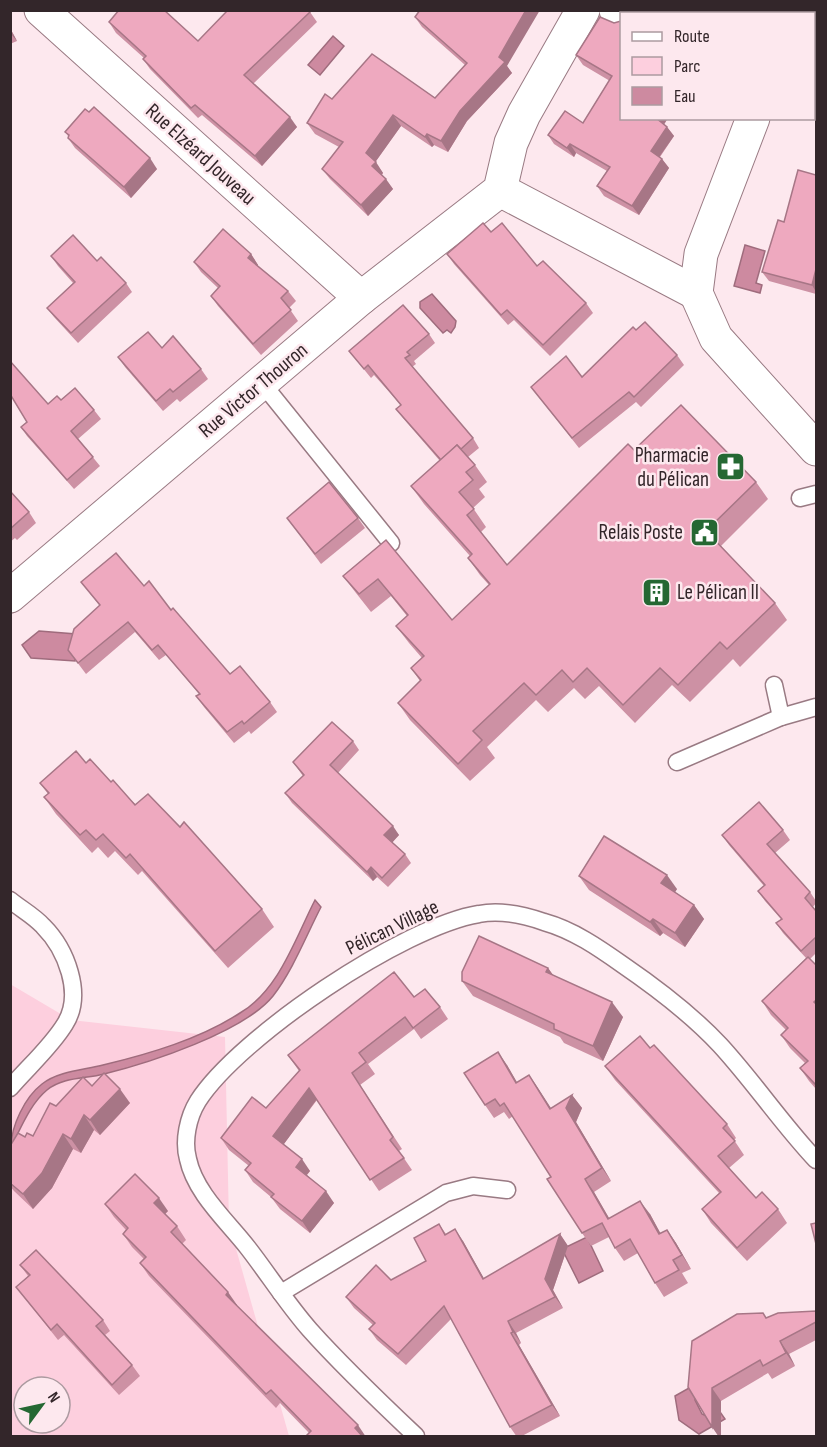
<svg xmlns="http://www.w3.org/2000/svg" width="827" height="1447" font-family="'Sofia Sans Condensed',sans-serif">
  <rect width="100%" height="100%" fill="#fde8ee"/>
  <path fill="#fdcfde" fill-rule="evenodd" d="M10,984L71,1020L225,1037L229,1224L289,1436H11ZM24,1387H60V1423H24Z"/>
  <g fill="#cd8aa0" stroke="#9f6c7d" stroke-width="1.5">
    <path d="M333,36L344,46L320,75L308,65Z"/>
    <path d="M745,245L765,251L756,283L762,285L760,293L734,286Z"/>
    <path d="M432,294L456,321L455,327L451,333L447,330L443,333L420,308V302Z"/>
    <path d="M39,631L76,634L75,661L31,658L22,645Z"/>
    <path d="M315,900L321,907C306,936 293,970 273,996C244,1032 149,1063 104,1074C85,1079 63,1077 47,1090C30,1104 21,1128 11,1147C11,1126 25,1097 42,1084C59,1071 84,1070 103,1065C149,1054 200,1039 240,1013C279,990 295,939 315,900Z"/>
    <path d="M587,1237L603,1271L579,1283L562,1249Z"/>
    <path d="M696,1384L695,1400L702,1414L706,1416L718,1409L725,1419L699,1434L679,1420L675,1396Z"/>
  </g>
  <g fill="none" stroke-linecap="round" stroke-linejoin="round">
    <defs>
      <g id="lane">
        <path d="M262,383L391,543"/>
        <path d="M800,498L816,494"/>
        <path d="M774,685L781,717"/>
        <path d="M677,762L781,717L816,707"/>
        <path d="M10,900C21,909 34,916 43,926C66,949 84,994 65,1024C51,1047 28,1067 10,1088"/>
        <path d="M281,1293L446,1193L473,1186L507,1190"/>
        <path d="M416,1436C380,1402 343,1367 310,1330C287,1304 269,1275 248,1248C228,1222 195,1193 188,1159C183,1141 188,1117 198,1101C239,1037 404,926 479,914C500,910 524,915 544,922C573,930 599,948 623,965C658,989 691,1014 720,1045C754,1082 782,1124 816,1160"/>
      </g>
      <g id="street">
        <path d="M41,10L361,298"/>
        <path d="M616,10L622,14"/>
        <path d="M500,190L696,293"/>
        <path d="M10,596L361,298L500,190L511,143L524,114L583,10"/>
      </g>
      <g id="secondary">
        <path d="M803,14L805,10"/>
        <path d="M753,118L701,254L696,293L716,338L816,449"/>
      </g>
    </defs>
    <use href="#lane" stroke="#997a83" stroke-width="19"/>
    <use href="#street" stroke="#997a83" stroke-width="35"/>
    <use href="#secondary" stroke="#997a83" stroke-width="35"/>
    <use href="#lane" stroke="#fff" stroke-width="16"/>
    <use href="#street" stroke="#fff" stroke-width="33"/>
    <use href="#secondary" stroke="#fff" stroke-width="33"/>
  </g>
  <g fill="#cd91a4">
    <path d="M310,12L317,22L253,84L297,127L262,166L202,115L198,118L150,69L143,59L144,58L116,33L109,22L198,41Z"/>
    <path d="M415,17L507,66L512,73L467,121L448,152L434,145L432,147L401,126L375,162L383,173L382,175L393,189L368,216L330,179L322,169L339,147L315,134L307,123L332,99L435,98L465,65L422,27Z"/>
    <path d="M600,17L664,125L667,127L674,136L660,157L662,159L669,168L639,215L604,196L597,186L607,171L576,153L574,157L554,144L548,135L583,123L610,81L583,65L576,55Z"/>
    <path d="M10,28L17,41L10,44Z"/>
    <path d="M813,29L816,30V74L813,73Z"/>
    <path d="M65,132L157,169L131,198L75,148L68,138V136Z"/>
    <path d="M816,175V294L769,281L762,272L784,222Z"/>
    <path d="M491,232L586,303L593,313L550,356L514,320L508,325L454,264L447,254Z"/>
    <path d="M251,254L258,265L257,266L288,291L296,301L289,308L298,321L261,355L218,306L211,296L218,288L201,272L194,262Z"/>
    <path d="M51,256L126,283L132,292L78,343L54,317L47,308L73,283L58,266Z"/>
    <path d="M636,330L677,355L684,365L641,407L636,402L579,448L531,387L582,377Z"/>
    <path d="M429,334L435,343L414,361L416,364L412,367L473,438L479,448L468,457L475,465L487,482L479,489L485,497L473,508L486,527L481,532L507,565L634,450L756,482L768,499L721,546L775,603L787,620L740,667L733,659L690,702L672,685L635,723L599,686L585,699L574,688L548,712L536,700L487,747L495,758L470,781L410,720L398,703L420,681L411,668L422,658L409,643L396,626L407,616L391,596L371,612L356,593L343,576L386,540L452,620L489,585L480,575L468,558L470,556L424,504L411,486L440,461L403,418L396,409L401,405L374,375L371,378L349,351Z"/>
    <path d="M162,348L201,369L208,379L180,402L177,399L163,411L125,367L118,357Z"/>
    <path d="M61,400L94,410L101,419L78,439L100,466L74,489L27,436L21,427L48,404Z"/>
    <path d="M10,491L29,512L36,523L17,540L15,538L10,542Z"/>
    <path d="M287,518H358L365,528L321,564Z"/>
    <path d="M81,582L144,586L171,610L230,674L270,702L277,712L251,734L249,731L234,743L204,707L196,696L199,694L166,655L159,660L135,632L86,674L68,650L100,606Z"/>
    <path d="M353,741L359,750L338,773L399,835L392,842L405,854L411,863L388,887L377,877L373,881L292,803L285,793L303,776L293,762Z"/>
    <path d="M86,763L262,909L274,927L228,968L142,871L138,875L115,851L108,858L98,847L92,853L56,814L44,797L48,794L40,783Z"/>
    <path d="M783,830L790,840L775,853L810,892L816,901V903L813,907L816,911V953L810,959L816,965V1089L809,1081L800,1068L805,1063L790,1048L781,1035L786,1030L771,1015L762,1001L806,958L783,933L776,923L781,919L765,901L758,891L764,886L729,845L722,835Z"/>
    <path d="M579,876L677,889L675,892L694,905L704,919L685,947L663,933L660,936L589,890Z"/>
    <path d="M548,968L553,975L623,1017L603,1061L564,1043L560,1037L473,996L462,981Z"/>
    <path d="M414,997L440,1007L448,1019L421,1039L414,1029L368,1064L375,1074L360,1085L402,1149L399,1151L412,1170L379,1191L317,1100L283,1145L310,1171L307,1175L334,1203L310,1233L280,1209L271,1197L253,1182L245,1170L249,1166L229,1150L221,1138L266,1108L299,1071L288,1055Z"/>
    <path d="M650,1048L727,1124L736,1138L734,1140L744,1155L729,1168L756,1198L778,1209L787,1223L747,1261L711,1223L702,1209L719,1193L615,1080L605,1066Z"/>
    <path d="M507,1065L517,1083L529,1075L551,1109L572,1095L582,1108L576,1122L611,1181L594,1192L609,1218L650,1214L660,1233L667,1230L676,1243L691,1269L682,1273L688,1283L664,1297L655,1283L638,1253L624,1261L615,1248L609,1237L591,1246L582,1233L551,1177L513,1116L509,1119L504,1112L494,1118L485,1105Z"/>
    <path d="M92,1086L130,1103L100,1135L94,1130L81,1153L73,1149L52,1188L33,1209L14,1191L10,1186V1169L25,1137L33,1136Z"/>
    <path d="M105,1204L168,1211L165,1214L177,1226L186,1240L182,1244L237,1305V1306L358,1425L309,1433L280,1403L276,1408L149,1276L140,1263L144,1259L132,1247L123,1234L126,1230L114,1217Z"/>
    <path d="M439,1224L446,1234L463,1241L484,1279L560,1234L568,1246L553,1290L563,1308L516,1333L521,1343L519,1345L560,1416L520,1437H517L510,1427L451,1319L406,1365L377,1340L369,1329L373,1325L354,1308L346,1297L391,1280L426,1261Z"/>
    <path d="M20,1265L103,1320L110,1331L105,1335L132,1365L140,1376L119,1395L64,1335L58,1340L24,1297L16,1287L28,1276Z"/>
    <path d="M816,1311V1340L789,1354L795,1366L772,1379L768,1373L721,1401V1437H719L688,1387L766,1318Z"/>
  </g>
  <g fill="#a77686">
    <path d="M526,10H540L507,66L512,73L467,121L448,152L441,141L460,111L499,57Z"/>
    <path d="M10,28L17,41L10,33Z"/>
    <path d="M393,115L401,126L374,164L366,153Z"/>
    <path d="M290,117L297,127L262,166L255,156Z"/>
    <path d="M656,118H668L662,128Z"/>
    <path d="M667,127L674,136L657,160L651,151Z"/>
    <path d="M427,134L434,145L432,147L425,137Z"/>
    <path d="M570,144L576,153L574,157L567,148Z"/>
    <path d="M150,158L157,169L131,198L124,187Z"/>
    <path d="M662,159L669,168L639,215L632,206Z"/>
    <path d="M376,162L383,173L380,176L372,166Z"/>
    <path d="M386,179L393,189L368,216L361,205Z"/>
    <path d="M251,254L258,265L255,268L248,258Z"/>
    <path d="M816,269V292L812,285Z"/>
    <path d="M393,826L399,835L391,844L384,835Z"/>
    <path d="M371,867L377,877L373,881L367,872Z"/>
    <path d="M667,875L677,889L672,897L661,883Z"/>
    <path d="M694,905L704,919L685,947L675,933Z"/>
    <path d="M653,919L663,933L660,936L650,922Z"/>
    <path d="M548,968L558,982L546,972Z"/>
    <path d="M612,1002L623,1017L603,1061L593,1046Z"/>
    <path d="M498,1052L507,1065L525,1096L516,1083Z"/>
    <path d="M529,1075L538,1088L560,1122L550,1109Z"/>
    <path d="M309,1088L317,1099L281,1148L273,1136Z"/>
    <path d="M120,1089L130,1103L100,1135L90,1120Z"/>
    <path d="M572,1095L582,1108L576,1122L611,1181L602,1168L566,1108Z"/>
    <path d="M84,1115L94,1130L81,1153L71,1139Z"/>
    <path d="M63,1134L73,1149L52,1188L33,1209L23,1194Z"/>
    <path d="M302,1159L310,1171L304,1178L296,1167Z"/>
    <path d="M585,1179L594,1192L617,1232L608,1219Z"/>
    <path d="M326,1191L334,1203L310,1233L302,1221Z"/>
    <path d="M159,1198L168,1211L163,1216L154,1203Z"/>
    <path d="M640,1201L650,1214L668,1247L659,1234Z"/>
    <path d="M455,1229L463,1241L491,1291L483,1279Z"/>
    <path d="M667,1230L676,1243L691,1269L682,1255Z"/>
    <path d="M560,1234L568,1246L553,1290L563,1308L555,1297L545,1279Z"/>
    <path d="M228,1292L237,1305L235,1309L226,1295Z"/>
    <path d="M508,1321L516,1333L521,1343L513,1332Z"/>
    <path d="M511,1333L519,1345L560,1416L552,1405Z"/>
    <path d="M780,1341L789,1354L795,1366L786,1353Z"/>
    <path d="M712,1388L721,1401V1437H719L712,1427Z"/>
    <path d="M358,1425L366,1437H361L355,1428Z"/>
  </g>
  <g fill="#eea9bf" stroke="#a77686" stroke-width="1.5">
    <path d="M119,10H164L198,41L228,10H308L310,12L244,75L290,117L255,156L195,105L191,108L143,59L146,56L109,22Z"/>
    <path d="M420,10H526L499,57L505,62L460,111L441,141L427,134L425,137L393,115L366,153L376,162L372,166L386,179L361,205L322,169L343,142L307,123L325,94L332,99L372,54L435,98L467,63L415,17Z"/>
    <path d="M600,17L614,23L621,21V118H656L667,127L651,151L662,159L632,206L597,186L610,167L570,144L567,148L548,135L565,111L583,123L612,76L576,55Z"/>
    <path d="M813,29L816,30V66L813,65Z"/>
    <path d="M94,107L150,158L124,187L68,138L69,135L65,132L85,109L89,112Z"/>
    <path d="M798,170L816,175V269L812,285L762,272L778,220L784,222Z"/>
    <path d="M483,223L491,232L502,223L537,266L543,261L586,303L543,345L507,310L501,315L447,254Z"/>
    <path d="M223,229L251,254L248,258L288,291L281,298L291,310L253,344L211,296L220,286L194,262Z"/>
    <path d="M73,235L97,261L101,257L126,283L71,333L47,308L75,282L51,256Z"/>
    <path d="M403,305L429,334L407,352L410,355L405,358L473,438L461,449L457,445L441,460L396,409L401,405L368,365L364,369L349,351Z"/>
    <path d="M645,322L677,355L634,397L629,392L572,438L531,387L566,356L582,377L633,327L636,330Z"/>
    <path d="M148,332L162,348L173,336L201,369L173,392L170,389L156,401L118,357Z"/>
    <path d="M10,361L48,404L57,396L61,400L75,388L94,410L71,431L93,457L67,480L21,427L27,422L10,394Z"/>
    <path d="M681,405L756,482L706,531L775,603L727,649L720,642L678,685L660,668L623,705L587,668L573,682L562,670L536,695L524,683L473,731L482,740L458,764L398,703L421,680L411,668L424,656L396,626L408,615L378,579L359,594L343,576L386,540L452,620L490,584L468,558L472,554L411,486L457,445L475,465L466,472L473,480L459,492L474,509L467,515L507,565L628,444L634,450Z"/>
    <path d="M329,482L358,518L315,554L287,518Z"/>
    <path d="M10,491L29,512L10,529Z"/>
    <path d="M116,553L144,586L149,581L171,610L173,608L230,674L240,666L270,702L244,724L242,721L227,732L196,696L200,694L158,645L152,650L128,622L78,663L68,650L74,629L100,605L81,582Z"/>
    <path d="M332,722L353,741L330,765L393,826L384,835L405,854L382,878L371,867L367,872L285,793L304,775L293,762Z"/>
    <path d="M76,751L86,763L90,759L111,782L113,780L135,805L148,794L180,827L184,822L262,909L215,951L130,854L126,858L103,834L96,840L86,830L80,835L44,797L49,793L40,783Z"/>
    <path d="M759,802L783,830L767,844L810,892L805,898L816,911V937L801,951L776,923L782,919L758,891L765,885L722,835Z"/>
    <path d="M604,836L667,875L661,883L694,905L675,933L653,919L650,922L579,876Z"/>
    <path d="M479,936L548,968L546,972L612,1002L593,1046L554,1029V1024L462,981V972Z"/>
    <path d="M808,957L816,965V1000L814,1002L816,1004V1085L800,1068L808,1061L781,1035L788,1028L762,1001Z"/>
    <path d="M394,972L414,997L425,989L440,1007L413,1028L405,1017L359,1053L366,1062L352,1073L393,1137L390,1140L404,1158L370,1180L309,1088L273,1136L302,1159L296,1167L326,1191L302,1221L271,1197L274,1194L245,1170L251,1163L221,1138L252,1097L266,1108L300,1070L288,1055Z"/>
    <path d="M640,1036L650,1048L654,1045L727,1124L723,1128L735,1141L718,1156L756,1198L762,1192L778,1209L737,1248L702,1209L721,1192L605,1066Z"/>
    <path d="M498,1052L516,1083L529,1075L550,1109L572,1095L566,1108L602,1168L585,1179L608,1219L640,1201L659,1234L667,1230L682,1255L673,1260L679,1270L655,1283L630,1239L615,1248L602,1223L582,1233L547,1179L551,1177L504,1103L500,1106L495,1099L485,1105L464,1073Z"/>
    <path d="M104,1073L120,1089L90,1120L84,1115L71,1139L63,1134L42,1173L23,1194L10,1183V1146L18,1133L25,1137L27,1133L33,1136L50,1103L56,1106L83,1077L92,1086Z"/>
    <path d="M135,1174L159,1198L154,1203L177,1226L171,1232L228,1292L226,1295L358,1425L355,1428L363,1437H305L311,1431L271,1390L266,1394L140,1263L146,1257L123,1234L128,1228L105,1204Z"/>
    <path d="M816,1223V1244L811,1224Z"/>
    <path d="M439,1224L445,1235L455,1229L483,1279L560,1234L545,1279L555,1297L508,1321L513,1332L511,1333L552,1405L510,1427L444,1306L398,1354L369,1329L375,1323L346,1297L376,1265L391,1280L426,1261L414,1238Z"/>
    <path d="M36,1250L103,1320L96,1326L132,1365L112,1385L57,1324L51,1330L16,1287L30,1275L20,1265Z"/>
    <path d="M816,1311V1322L780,1341L786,1353L763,1366L760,1360L712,1388V1427L688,1387L692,1341L737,1314L763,1313L766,1318L778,1313Z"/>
  </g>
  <defs>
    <symbol id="pharmacy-square" viewBox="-11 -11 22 22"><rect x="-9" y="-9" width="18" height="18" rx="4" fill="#256833" stroke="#fde8ee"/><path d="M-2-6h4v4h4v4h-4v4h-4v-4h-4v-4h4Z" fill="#fff"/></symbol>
    <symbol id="civic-square" viewBox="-11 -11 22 22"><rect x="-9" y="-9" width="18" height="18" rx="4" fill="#256833" stroke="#fde8ee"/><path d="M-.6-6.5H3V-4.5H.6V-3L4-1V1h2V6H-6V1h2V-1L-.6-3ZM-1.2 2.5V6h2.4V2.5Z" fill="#fff"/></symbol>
    <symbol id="building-square" viewBox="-11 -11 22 22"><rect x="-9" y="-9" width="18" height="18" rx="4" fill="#256833" stroke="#fde8ee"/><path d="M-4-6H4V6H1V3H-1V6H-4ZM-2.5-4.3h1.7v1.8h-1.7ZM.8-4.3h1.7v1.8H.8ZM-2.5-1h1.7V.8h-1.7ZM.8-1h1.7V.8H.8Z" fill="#fff"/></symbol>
  </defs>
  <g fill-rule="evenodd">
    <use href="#pharmacy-square" x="714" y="450" width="33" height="33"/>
    <use href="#civic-square" x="688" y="516" width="33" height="33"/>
    <use href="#building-square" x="640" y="576" width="33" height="33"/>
  </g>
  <g text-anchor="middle" stroke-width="5" stroke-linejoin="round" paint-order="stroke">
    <g font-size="21" fill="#33262a" stroke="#fde8ee">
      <text transform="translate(201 154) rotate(42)" y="7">Rue Elzéard Jouveau</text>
      <text transform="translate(253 390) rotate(-40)" y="7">Rue Victor Thouron</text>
      <text transform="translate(392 927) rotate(-26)" y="7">Pélican Village</text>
    </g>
    <g font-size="21" fill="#33262a" stroke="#fde8ee" text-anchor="end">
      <text x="709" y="462">Pharmacie<tspan x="709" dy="24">du Pélican</tspan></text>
      <text x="683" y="539">Relais Poste</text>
      <text x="677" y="599" text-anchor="start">Le Pélican II</text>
    </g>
  </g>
  <rect width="827" height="1447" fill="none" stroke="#33262a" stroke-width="24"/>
  <rect x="620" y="12" width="195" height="108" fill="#fde8ee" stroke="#ac9aa0" stroke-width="1.5"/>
  <rect x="632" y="32" width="30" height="9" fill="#ffffff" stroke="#ac9aa0" stroke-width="1.5"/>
  <text x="674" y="42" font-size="18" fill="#33262a">Route</text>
  <rect x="632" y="57" width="30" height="18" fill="#fdcfde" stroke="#ac9aa0" stroke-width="1.5"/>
  <text x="674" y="72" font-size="18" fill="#33262a">Parc</text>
  <rect x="632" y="87" width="30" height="18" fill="#cd8aa0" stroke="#ac9aa0" stroke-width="1.5"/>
  <text x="674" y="102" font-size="18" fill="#33262a">Eau</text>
  <g transform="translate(42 1405) rotate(57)"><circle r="28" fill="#fde8ee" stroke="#ac9aa0" stroke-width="1.5"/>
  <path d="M0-4.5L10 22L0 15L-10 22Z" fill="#256833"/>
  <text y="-9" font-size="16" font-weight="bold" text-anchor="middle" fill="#33262a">N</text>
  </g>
</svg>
